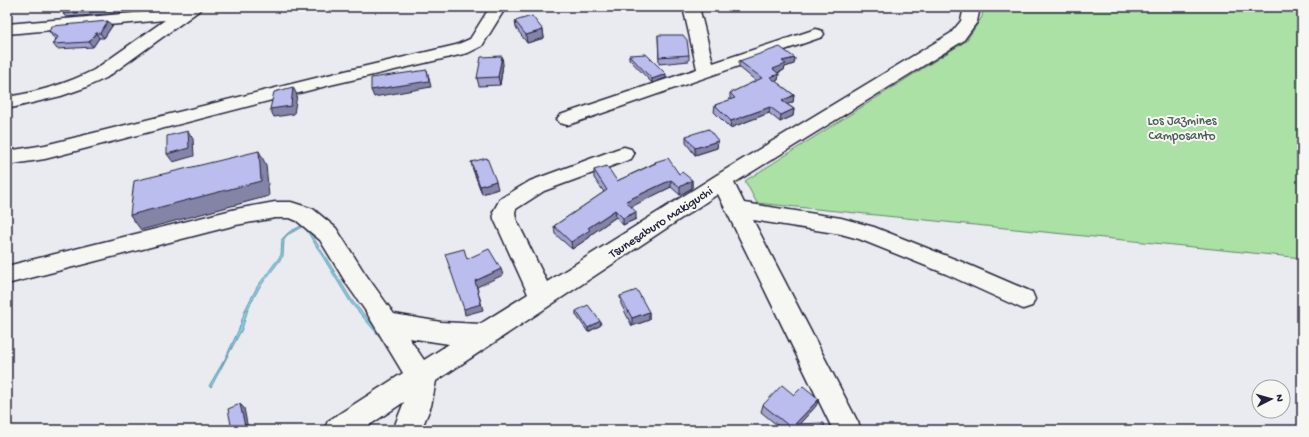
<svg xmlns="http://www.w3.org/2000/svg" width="1309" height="437" font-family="'Gochi Hand',sans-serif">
  <rect width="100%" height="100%" fill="#eaebf1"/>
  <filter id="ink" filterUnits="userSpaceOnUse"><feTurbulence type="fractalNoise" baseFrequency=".025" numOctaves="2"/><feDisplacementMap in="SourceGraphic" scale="8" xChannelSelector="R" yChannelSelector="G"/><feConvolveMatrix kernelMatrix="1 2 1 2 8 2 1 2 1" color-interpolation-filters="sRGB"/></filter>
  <g filter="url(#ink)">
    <path fill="#abe1a4" stroke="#668270" d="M983,7H1302V258L757,203L745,181L966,41L982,17Z"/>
    <path fill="#8bd8ea" stroke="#618fa4" d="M305,224L353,302L412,370L410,372L351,303L304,226L287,235L284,239L283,256L259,288L248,309L242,329L211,387L209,386L226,357L239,329L245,310L257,287L281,255L282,239L289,232Z"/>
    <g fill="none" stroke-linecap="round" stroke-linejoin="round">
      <defs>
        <g id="minor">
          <path d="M184,7H202L200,10L106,78L84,88L61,96L7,109V97C38,92 66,84 94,70L165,20L7,34V24L180,9Z"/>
          <path d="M490,7H506L482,46L468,53L330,85L45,159L7,165V151L45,145L328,75L456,45L470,39Z"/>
          <path d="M683,7H699L713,63L810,31L816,29L822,31L824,34L822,37L574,123L567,125L560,123L557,119L560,115L697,69Z"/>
          <path d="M964,7H980L977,22L963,41L734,183L744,203L841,218L874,227L962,262L1032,292L1035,299L1032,306L1023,309L946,274L859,239L841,234L753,220L862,430H833L718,194L436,381L431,406L421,430H393L404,402L362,430H324L328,421L403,373L365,310L348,286L320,240L297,221L290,218H275L236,225L7,284V266L236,209L275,202H291L313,209L336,228L364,272L394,314L441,322L480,324L528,294L494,219L493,212L500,199L530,181L617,149L624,147L631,149L634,154L631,159L544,191L516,209L515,212L516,219L547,282L715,176L951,33L961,21ZM409,338L449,344L424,360Z"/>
        </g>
      </defs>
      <use href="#minor" stroke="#22223b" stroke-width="3"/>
      <use href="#minor" fill="#f6f6f2" fill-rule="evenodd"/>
    </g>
    <g fill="#a2a3ce" stroke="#22223b">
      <path d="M68,7H125L121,13L66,17L63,14Z"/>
      <path d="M515,21L543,30L544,38L527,43L516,28Z"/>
      <path d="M112,26L104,38H99L93,47L57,49L53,44L56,39L52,36L49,31Z"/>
      <path d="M658,35L689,55V61L659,64Z"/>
      <path d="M629,55L666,78L652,83L629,59Z"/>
      <path d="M795,58L794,64L785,67L784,70L778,73L779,74L778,80L775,81L794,95L793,102L787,104L794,109L793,116L780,122L769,113L730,128L714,112L715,105L730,100V93L756,81L739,67V61Z"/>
      <path d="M503,64L500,85L479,86L477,78Z"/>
      <path d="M686,136L718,141L717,148L695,155L686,143Z"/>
      <path d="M471,162L498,189L482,194L473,170Z"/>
      <path d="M655,162L692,180V188L680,195L671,187L631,206L636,219L623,225L616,217L590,235V237L572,249L555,234L554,226L604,192L594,178V170L617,181L655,163Z"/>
      <path d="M620,296L649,312V320L632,326L621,304Z"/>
      <path d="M576,311L601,325L588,332L576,315Z"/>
      <path d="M794,395L816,406L799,424L825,430H783L761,412L763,405Z"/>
    </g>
    <g fill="#8484a7" stroke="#22223b">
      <path d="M120,7H125L121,13L119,9Z"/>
      <path d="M108,21L112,26L104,38L100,33Z"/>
      <path d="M543,30L544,38L527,43L526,35Z"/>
      <path d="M96,33L99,38L93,47L89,42Z"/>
      <path d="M502,56L503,64L500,85L498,77Z"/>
      <path d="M795,58L794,64L785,67L784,70L772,75L773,69L782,61Z"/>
      <path d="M427,70L431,87L374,97L371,90Z"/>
      <path d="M666,74V78L652,83V79Z"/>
      <path d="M779,74L778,80L769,84L770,77Z"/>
      <path d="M293,87L297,95L294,114L274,117L270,109Z"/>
      <path d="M794,95L793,102L781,107L782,101Z"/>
      <path d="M770,107L769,113L730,128L731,121Z"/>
      <path d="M794,109L793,116L780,122L781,115Z"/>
      <path d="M188,131L193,139L194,156L173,162L167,154Z"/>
      <path d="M718,141L717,148L695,155V148Z"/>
      <path d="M259,151L266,165L269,196L141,230L130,215Z"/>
      <path d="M671,180V187L627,209L626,201Z"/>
      <path d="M692,180V188L680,195V187Z"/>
      <path d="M496,181L498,189L482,194L480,186Z"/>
      <path d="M615,210L616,217L590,235V237L572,249L571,242L588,228Z"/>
      <path d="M636,212V219L623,225V218Z"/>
      <path d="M501,269L503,275L477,287L483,310L465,315L464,309L475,281Z"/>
      <path d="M649,312V320L632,326V318Z"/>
      <path d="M600,321L601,325L588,332V328Z"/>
      <path d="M819,399L816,406L794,430L795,424Z"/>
      <path d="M240,404L244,408L248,429L246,430H235Z"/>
    </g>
    <g fill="#bcbdef" stroke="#22223b">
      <path d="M68,7H120L119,9L63,14Z"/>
      <path d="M532,16L543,30L526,35L515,21Z"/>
      <path d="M108,21L100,33H96L89,42L53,44L58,37L49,31L52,26Z"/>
      <path d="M658,35H683L687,40L689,55L659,57Z"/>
      <path d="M780,47L795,58L782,61L786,64L773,69L779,74L770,77L794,95L782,101L794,109L781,115L770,107L731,121L715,105L735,98L730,93L762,78L739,61Z"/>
      <path d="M646,54L666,74L652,79L629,55Z"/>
      <path d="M502,56L498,77L477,78L481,57Z"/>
      <path d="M427,70L429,81L371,90V78Z"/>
      <path d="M293,87L291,106L270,109L274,92Z"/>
      <path d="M709,129L718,141L695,148L686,136Z"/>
      <path d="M188,131L189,148L167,154V136Z"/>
      <path d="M259,151L261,181L130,215L134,181Z"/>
      <path d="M487,158L496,181L480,186L471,162Z"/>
      <path d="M668,158L679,174L682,172L692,180L680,187L671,180L626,201L636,212L623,218L615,210L588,228L590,230L571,242L554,226L607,190L594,170L607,166L617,181L656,163L655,162Z"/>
      <path d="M464,249L467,259L489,249L501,269L475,281L481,304L464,309L445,254Z"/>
      <path d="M637,290L649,312L632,318L620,296Z"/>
      <path d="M588,305L600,321L588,328L576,311Z"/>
      <path d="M782,385L794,395L803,386L819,399L795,424L824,423L825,430H794L763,405Z"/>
      <path d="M240,404L245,426L235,430H232L228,409Z"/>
    </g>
  </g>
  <g text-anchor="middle" stroke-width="4" stroke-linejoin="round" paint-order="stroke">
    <g font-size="13" fill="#4b5b5a" stroke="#f6f6f2">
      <text x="1182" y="124">Los Jazmines<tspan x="1182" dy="15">Camposanto</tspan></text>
    </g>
    <g font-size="13" fill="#22223b" stroke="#f6f6f2">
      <text transform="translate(660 221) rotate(-33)" y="5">Tsunesaburo Makiguchi</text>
    </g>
  </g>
  <rect width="1309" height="437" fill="none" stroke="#f6f6f2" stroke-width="24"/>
  <rect x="12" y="12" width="1285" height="413" fill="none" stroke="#22223b" stroke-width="1.5" filter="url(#ink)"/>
  <g transform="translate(1271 399) rotate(84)"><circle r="19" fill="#f6f6f2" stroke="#a1a1a9"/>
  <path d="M0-3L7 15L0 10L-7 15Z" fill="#22223b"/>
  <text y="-6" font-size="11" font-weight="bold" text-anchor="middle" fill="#22223b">N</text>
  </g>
</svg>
